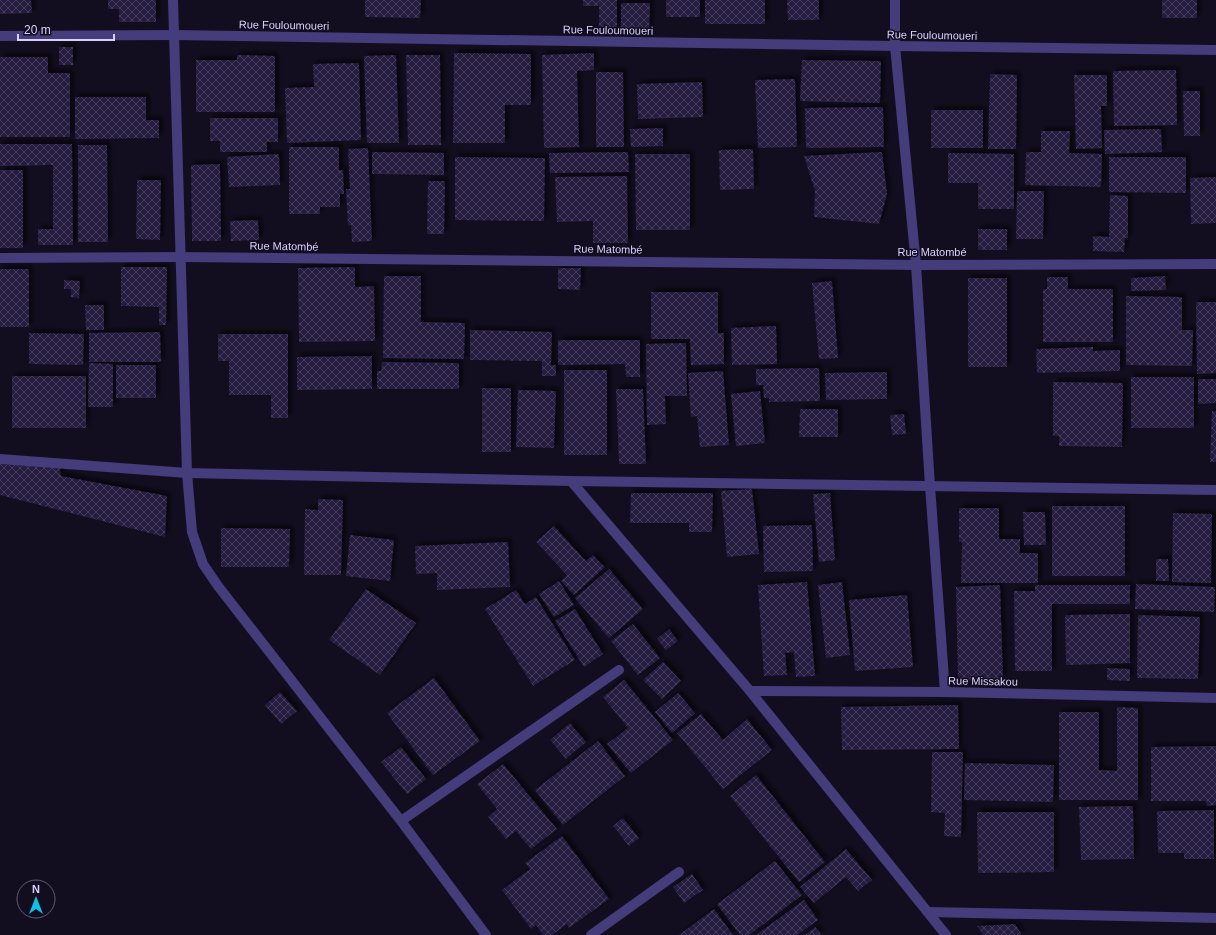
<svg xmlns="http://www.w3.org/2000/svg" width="1216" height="935" font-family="Arial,sans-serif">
  <defs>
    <pattern id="building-cross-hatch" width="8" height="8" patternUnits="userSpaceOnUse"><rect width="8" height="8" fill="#251c3f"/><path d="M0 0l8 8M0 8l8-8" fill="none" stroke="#443c5c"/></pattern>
    <filter id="shadow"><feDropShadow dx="3.5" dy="-3.5" stdDeviation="2" flood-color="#0009"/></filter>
  </defs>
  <rect width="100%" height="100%" fill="#120e1f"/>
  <g fill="url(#building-cross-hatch)" filter="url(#shadow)">
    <path d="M0,0H31L32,13L0,14Z"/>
    <path d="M108,0H156V22H119V9H108Z"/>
    <path d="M365,0H421L420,18L365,17Z"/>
    <path d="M583,0H617V27H599V6H583Z"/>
    <rect x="666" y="0" width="34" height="17"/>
    <rect x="705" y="0" width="60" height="24"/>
    <path d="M787,0H819V20H788Z"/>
    <rect x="1162" y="0" width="35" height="18"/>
    <path d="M621,3H650L649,30L621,29Z"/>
    <rect x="59" y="47" width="14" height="18"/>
    <path d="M454,53L531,54V105H505V143H453Z"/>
    <path d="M594,53V70L577,71L579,147L544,148L542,55Z"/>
    <path d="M237,55L275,56V112H196V60H237Z"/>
    <path d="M396,55L399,143H367L364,56Z"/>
    <path d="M406,55H440L441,145H408Z"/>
    <path d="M0,57H48V73H70V137H0Z"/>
    <path d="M802,60L881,61L880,103L800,101Z"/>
    <path d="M359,63L361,140L287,143L285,88L314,87L313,64Z"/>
    <path d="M1176,70L1177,125L1114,126L1113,71Z"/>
    <path d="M596,72H623L624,147H596Z"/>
    <path d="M990,74L1017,75L1016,149H988Z"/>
    <path d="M1074,75H1107V106H1101L1102,148L1076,149Z"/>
    <path d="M795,79L797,147L758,148L755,80Z"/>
    <path d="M702,82L703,117L638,119L637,84Z"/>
    <path d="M1183,91H1200V136H1184Z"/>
    <path d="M75,97H146V120H159V138L75,139Z"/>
    <path d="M883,107L884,147L806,148L805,108Z"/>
    <rect x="931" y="110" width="52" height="38"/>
    <path d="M210,118H278V142H267V152H220V141H210Z"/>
    <path d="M663,128V146L631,147L630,129Z"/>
    <path d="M1161,129L1162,152L1105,154L1104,130Z"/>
    <path d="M1041,131H1070L1069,153L1102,154L1101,187L1025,185L1026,152H1041Z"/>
    <path d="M0,144H72L73,245H38V229H53V165L0,166Z"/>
    <path d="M78,145H107L108,242H78Z"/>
    <path d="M289,147H339V170H343L344,194H340V207H320V214H289Z"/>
    <path d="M368,148L372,241L352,242L351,225L348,226L346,189H350L348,149Z"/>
    <path d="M753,149L754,189L720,190L719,150Z"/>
    <path d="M372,152L444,153V175L372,174Z"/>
    <path d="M628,152L629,172L550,173L549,153Z"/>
    <path d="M882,152L887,194L879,224L814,217L815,191L804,156Z"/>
    <path d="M948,153L1014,154V209H978V183H948Z"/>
    <path d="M279,154L280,185L229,187L227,157Z"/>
    <path d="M635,154H690V230H636Z"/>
    <path d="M455,157L545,158L544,221L455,220Z"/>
    <path d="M1109,157H1186V193L1109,192Z"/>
    <path d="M220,164L221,241H192L191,165Z"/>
    <rect x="0" y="170" width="23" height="78"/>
    <path d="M627,176L628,243H593V221L557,222L555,177Z"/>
    <path d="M1216,177V223L1191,224L1190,178Z"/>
    <path d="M137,180H161L160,240L136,239Z"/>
    <path d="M428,181H445L444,234H427Z"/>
    <path d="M1017,191H1044L1043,239H1016Z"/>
    <path d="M1110,195L1128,196V238H1125L1124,252L1093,251V236L1109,237Z"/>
    <path d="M258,220L259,240L231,241L230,221Z"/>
    <rect x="978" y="229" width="29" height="21"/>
    <path d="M121,267H167L166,325H159V307L121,306Z"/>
    <path d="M355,267V287L374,286L375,341L299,342L298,268Z"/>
    <path d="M558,268H581L580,290L558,289Z"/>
    <rect x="0" y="269" width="29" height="58"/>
    <path d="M384,276H421V322L465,323L464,359L383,358Z"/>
    <path d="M1165,276L1166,290L1131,291V278Z"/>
    <path d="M1047,277H1068V289H1113V342H1043V289H1047Z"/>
    <rect x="968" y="278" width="39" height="89"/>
    <path d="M64,280L80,281L79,298L71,297V289H64Z"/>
    <path d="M832,281L838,358L819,359L812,283Z"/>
    <path d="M651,292H718V333H724V364L691,365L690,339H651Z"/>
    <path d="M1126,296L1182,297V330H1193L1192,366L1126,365Z"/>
    <path d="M1196,302H1216V373L1197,374Z"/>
    <path d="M85,305H104V330H86Z"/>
    <path d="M776,326L777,364L732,365L731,328Z"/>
    <path d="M470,330L552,332L551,365H556V376H542V361L470,360Z"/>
    <path d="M160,332L161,362H89V333Z"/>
    <path d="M29,333L84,334L83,365L29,364Z"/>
    <path d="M218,334H288V418H271V395H229V361H218Z"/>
    <path d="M558,340H640V377H626L625,364L558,365Z"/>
    <path d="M686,343L687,396H665L666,424L647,425L646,344Z"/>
    <path d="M1093,347V351L1120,350V371L1037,373L1036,349Z"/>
    <path d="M372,356V389L297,390V357Z"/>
    <path d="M382,362L459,363V389H377V371H381Z"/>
    <path d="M89,363L113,364V407H88Z"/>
    <rect x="116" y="365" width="40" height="33"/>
    <path d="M819,368L820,401L769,402V398H764L763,385H756V369Z"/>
    <rect x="564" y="370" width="43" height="85"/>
    <path d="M723,371L729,445L700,447L697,416L691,417L688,373Z"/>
    <path d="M887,372V399L826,400L825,373Z"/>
    <rect x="12" y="376" width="74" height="52"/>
    <rect x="1131" y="377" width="63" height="51"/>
    <path d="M1198,379H1216V403L1198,404Z"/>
    <path d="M1053,382L1123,383L1122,447L1059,446V436H1053Z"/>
    <rect x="482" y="388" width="29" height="64"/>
    <path d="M616,389H643L646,464H619Z"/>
    <path d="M518,390L556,391L554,448L516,447Z"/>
    <path d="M760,391L765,443L736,446L731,394Z"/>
    <path d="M800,409H838V437H799Z"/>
    <path d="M1212,411H1216V462H1210Z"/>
    <path d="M904,414L906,434L892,435L890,415Z"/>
    <path d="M0,464L60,468L61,476L167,496L165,537L0,495Z"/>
    <path d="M752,489L759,554L727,557L721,491Z"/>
    <path d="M631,493H713L712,532H689V523H630Z"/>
    <path d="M830,493L835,560L819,562L813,494Z"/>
    <path d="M318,499L343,500L341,575H304L305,509L318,510Z"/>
    <rect x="1052" y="506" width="73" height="70"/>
    <path d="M959,508H999V539H1020V553H1038V583H961L962,542H959Z"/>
    <path d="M1023,512H1045L1046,545H1024Z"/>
    <path d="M1173,513L1212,514L1211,583L1172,582Z"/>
    <path d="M812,525L813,571L764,572L763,526Z"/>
    <path d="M554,526L586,561L593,555L605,567L574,595L561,581L567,575L536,542Z"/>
    <path d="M221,528L290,529L289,567H221Z"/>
    <path d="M350,535L394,540L390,581L346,576Z"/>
    <path d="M508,542L510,587L437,590V573L416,574L415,546Z"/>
    <path d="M1156,559H1168L1169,581H1156Z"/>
    <path d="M609,569L643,609L609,638L575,598Z"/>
    <path d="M559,581L574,605L554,617L539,594Z"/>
    <path d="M807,582L815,676L796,677L794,652L785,653L787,675L764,676L758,585Z"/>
    <path d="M842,582L850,655L826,658L818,585Z"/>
    <path d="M1136,584L1215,587L1214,612L1135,609Z"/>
    <path d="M1000,585L1003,679L958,681L956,587Z"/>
    <path d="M1035,585H1130V604H1052V671H1015L1014,591H1035Z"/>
    <path d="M366,589L416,623L380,675L329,640Z"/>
    <path d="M516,590L525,604L536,597L575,660L533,686L485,609Z"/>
    <path d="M907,595L913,667L855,671L849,600Z"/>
    <path d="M575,609L603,654L584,667L555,621Z"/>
    <path d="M1130,614V663L1066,665L1065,615Z"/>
    <path d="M1138,615L1200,617L1198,679L1137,678Z"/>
    <path d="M633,624L660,658L638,675L611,641Z"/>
    <path d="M669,629L678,641L666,650L657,639Z"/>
    <path d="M663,662L681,681L662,699L643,680Z"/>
    <path d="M1107,668L1130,669V681L1107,680Z"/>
    <path d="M434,678L480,741L433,775L387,713Z"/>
    <path d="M624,680L673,740L631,773L607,744L628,728L603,697Z"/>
    <path d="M280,692L297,711L281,724L265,705Z"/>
    <path d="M678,693L695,713L672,733L655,712Z"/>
    <path d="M958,705L959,749L842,750L841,707Z"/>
    <path d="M1117,707L1138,708V800H1059V712H1099V770L1117,771Z"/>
    <path d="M701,714L723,740L747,719L772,750L723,789L677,733Z"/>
    <path d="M570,723L586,742L566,759L550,740Z"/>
    <path d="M598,741L625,776L563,825L535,790Z"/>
    <path d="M1216,746V805L1207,806L1206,801H1151V747Z"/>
    <path d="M401,747L426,779L407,794L381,762Z"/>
    <path d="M932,752H963L961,837L944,836L945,813L931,812Z"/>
    <path d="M965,763L1054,765L1053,802L964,800Z"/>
    <path d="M503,764L557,829L531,849L516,831L506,839L488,817L497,809L477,784Z"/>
    <path d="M756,775L825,862L799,882L730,796Z"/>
    <path d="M1133,806L1134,859L1081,860L1079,807Z"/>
    <path d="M1214,810V859H1184V853H1158L1157,811Z"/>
    <path d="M977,812H1054V872L978,873Z"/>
    <path d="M623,818L639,838L629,846L613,826Z"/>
    <path d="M562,836L609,899L569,928L567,924L552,935H543L536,925L531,929L502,890L530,869L525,863Z"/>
    <path d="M846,849L872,880L858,891L846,877L814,903L800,887Z"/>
    <path d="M775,861L802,895L749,935H740L717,904Z"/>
    <path d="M692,874L703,890L684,903L673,887Z"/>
    <path d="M804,900L818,920L797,935H756Z"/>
    <path d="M714,909L733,935H679Z"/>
    <path d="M1015,924L1022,935H983L977,926Z"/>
    <path d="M815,927L822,935H805Z"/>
  </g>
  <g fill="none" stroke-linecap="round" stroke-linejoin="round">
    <g stroke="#443c7b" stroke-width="10">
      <path d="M173,0L187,473L192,532L203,564L218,586L401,821L486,935"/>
      <path d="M895,0V46L916,265L930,486L945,692"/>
      <path d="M0,36L174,35L895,46L1216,50"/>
      <path d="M0,258L180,257L916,265L1216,264"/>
      <path d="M0,459L187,473L571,481L1216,490"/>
      <path d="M571,481L750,691L946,935"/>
      <path d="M750,691L945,692L1216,698"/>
      <path d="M401,821L619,670"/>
      <path d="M928,912L1216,918"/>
      <path d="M591,935L679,872"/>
    </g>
  </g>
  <g text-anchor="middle" stroke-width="3" stroke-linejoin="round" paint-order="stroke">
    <g font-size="11" fill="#d8d0fc" stroke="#120e1f">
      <text transform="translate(284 25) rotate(1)" y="4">Rue Fouloumoueri</text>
      <text transform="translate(608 30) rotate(1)" y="4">Rue Fouloumoueri</text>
      <text transform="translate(932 35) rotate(1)" y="4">Rue Fouloumoueri</text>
      <text transform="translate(284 246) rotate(1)" y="4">Rue Matombé</text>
      <text transform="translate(608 249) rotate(1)" y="4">Rue Matombé</text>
      <text x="932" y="256">Rue Matombé</text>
      <text transform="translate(983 681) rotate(1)" y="4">Rue Missakou</text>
    </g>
  </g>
  <g transform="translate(36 899)"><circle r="19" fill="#120e1f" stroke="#615c77"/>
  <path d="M0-3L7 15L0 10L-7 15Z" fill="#10c0e7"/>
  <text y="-6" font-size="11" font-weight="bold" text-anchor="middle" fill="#d8d0fc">N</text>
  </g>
  <path d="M18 34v6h96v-6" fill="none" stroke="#d8d0fc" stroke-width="2"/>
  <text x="24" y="34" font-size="12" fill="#d8d0fc" stroke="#120e1f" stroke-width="3" paint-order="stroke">20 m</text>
</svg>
